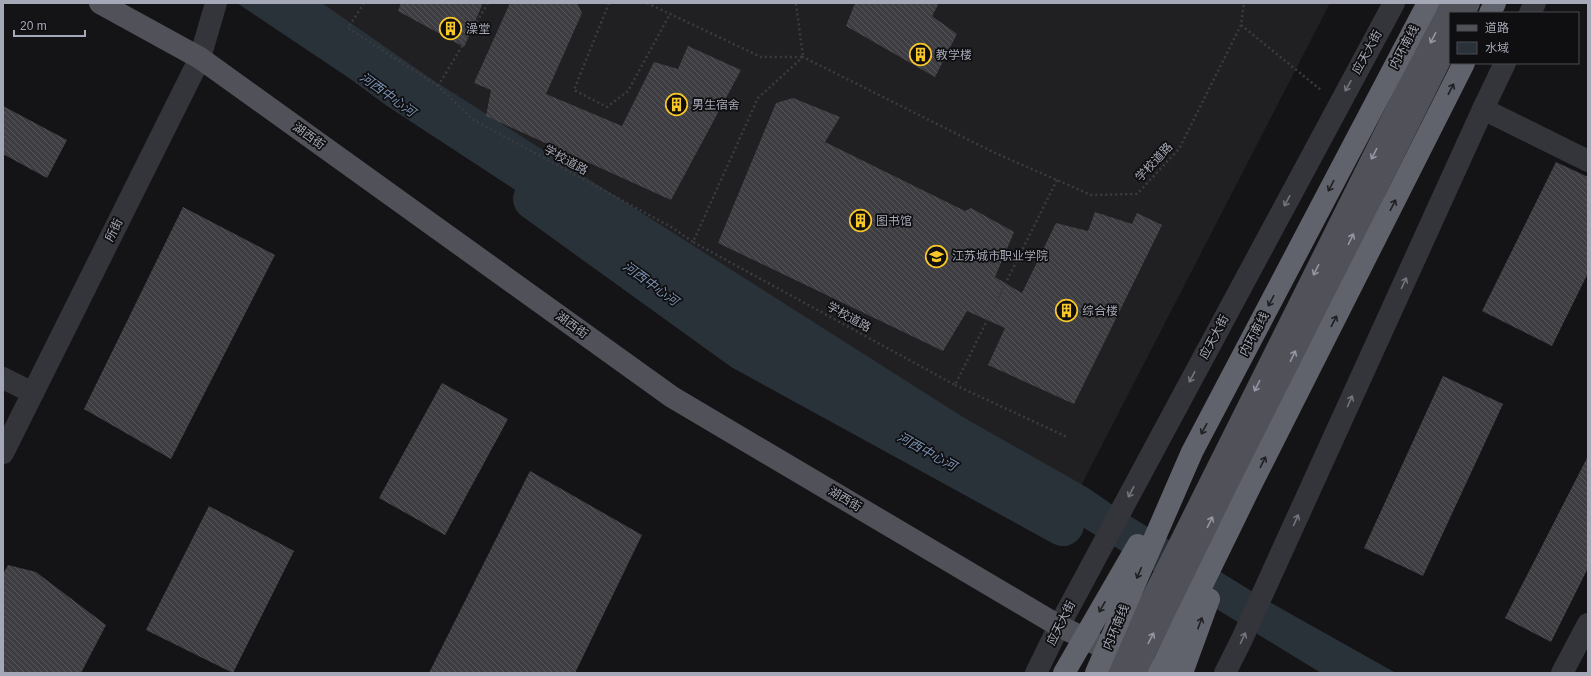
<svg xmlns="http://www.w3.org/2000/svg" width="1591" height="676" font-family="Arial,'Noto Sans SC',sans-serif">
  <defs>
    <pattern id="building-back-hatch" width="6" height="6" patternUnits="userSpaceOnUse"><rect width="6" height="6" fill="#3e3d42"/><path d="M-1 5l2 2M0 0l6 6M5-1l2 2" fill="none" stroke="#57565b"/></pattern>
  </defs>
  <rect width="100%" height="100%" fill="#141315"/>
  <path fill="#201f22" d="M273,3H1330L1069,509Z"/>
  <path fill="#293139" d="M237,3H322L433,80L963,417L1088,488L1117,508L1266,600L1396,673H1321L1048,506L697,309L387,106L349,78Z"/>
  <g fill="none" stroke-linecap="round" stroke-linejoin="round">
    <path stroke="#293139" stroke-width="42" d="M534,199L742,349L1063,525"/>
  </g>
  <g fill="url(#building-back-hatch)">
    <path d="M401,3H483L464,47L398,11Z"/>
    <path d="M510,3H577L582,13L546,94L622,126L654,62L678,69L688,46L741,70L671,200L486,116L491,90L474,83Z"/>
    <path d="M855,3H939L932,16L957,34L935,77L846,26Z"/>
    <path d="M793,98L840,117L825,142L965,211L971,208L1014,232L995,277L1022,293L1056,223L1088,231L1095,212L1132,224L1137,213L1162,225L1074,404L988,365L1005,328L967,311L943,351L718,243L776,103Z"/>
    <path d="M3,106L67,140L47,178L3,154Z"/>
    <path d="M1556,162L1588,177V273L1552,346L1482,311Z"/>
    <path d="M183,207L275,255L171,459L84,409Z"/>
    <path d="M1443,376L1503,404L1423,576L1364,548Z"/>
    <path d="M442,383L508,419L445,535L379,498Z"/>
    <path d="M1587,458L1588,568L1551,642L1505,618Z"/>
    <path d="M530,471L642,535L575,673H429Z"/>
    <path d="M209,506L294,551L233,673L146,630Z"/>
    <path d="M8,565L36,572L106,625L81,673H3V574Z"/>
  </g>
  <g fill="none" stroke-linecap="round" stroke-linejoin="round">
    <g stroke="#3a3c41" stroke-width="2.5" stroke-dasharray="2 3" stroke-linecap="butt">
      <path d="M364,3L348,28L438,86"/>
      <path d="M488,3L438,86L472,119L673,228L693,242"/>
      <path d="M609,3L574,90L607,107L628,91L670,14"/>
      <path d="M647,3L761,57H803L796,3"/>
      <path d="M1241,25L1321,90"/>
      <path d="M1057,180L955,385L693,242L758,98L803,57L993,152L1091,195L1137,194L1179,149L1241,25L1244,3"/>
      <path d="M955,385L1067,437"/>
    </g>
    <g stroke="#34353a" stroke-width="22">
      <path d="M1530,13L1535,3"/>
      <path d="M1483,109L1588,161"/>
      <path d="M3,378L33,393"/>
      <path d="M3,453L200,58L216,3"/>
      <path d="M1036,673L1059,626L1394,3"/>
      <path d="M1225,673L1242,639L1483,109L1505,63"/>
      <path d="M1562,673L1588,624"/>
    </g>
    <g stroke="#505159" stroke-width="22">
      <path d="M100,3L200,58L672,397L1059,626L1156,673"/>
      <path d="M1464,13L1469,3"/>
      <path d="M1115,673L1450,3"/>
      <path d="M1134,673L1174,595L1450,40"/>
    </g>
    <g stroke="#60626c" stroke-width="22">
      <path d="M1490,13L1495,3"/>
      <path d="M1159,673L1249,489L1464,63"/>
      <path d="M1182,673L1209,599"/>
    </g>
    <g stroke="#60626c" stroke-width="22">
      <path d="M1064,673L1138,545"/>
      <path d="M1096,673L1192,452L1428,3"/>
    </g>
  </g>
  <defs><path id="oneway-shaft" d="M-6 0H5M1.5-3L5.5 0L1.5 3" fill="none" stroke-width="1.6" stroke-linecap="round" stroke-linejoin="round"/></defs>
  <g stroke="#9497a3">
    <use href="#oneway-shaft" transform="translate(1433 38) rotate(117)"/>
    <use href="#oneway-shaft" transform="translate(1374 154) rotate(117)"/>
    <use href="#oneway-shaft" transform="translate(1351 239) rotate(-64)"/>
    <use href="#oneway-shaft" transform="translate(1316 270) rotate(117)"/>
    <use href="#oneway-shaft" transform="translate(1293 356) rotate(-64)"/>
    <use href="#oneway-shaft" transform="translate(1257 386) rotate(117)"/>
    <use href="#oneway-shaft" transform="translate(1210 522) rotate(-64)"/>
    <use href="#oneway-shaft" transform="translate(1151 638) rotate(-62)"/>
  </g>
  <g stroke="#72747e">
    <use href="#oneway-shaft" transform="translate(1348 86) rotate(119)"/>
    <use href="#oneway-shaft" transform="translate(1287 201) rotate(118)"/>
    <use href="#oneway-shaft" transform="translate(1404 283) rotate(-65)"/>
    <use href="#oneway-shaft" transform="translate(1192 377) rotate(118)"/>
    <use href="#oneway-shaft" transform="translate(1350 401) rotate(-66)"/>
    <use href="#oneway-shaft" transform="translate(1131 492) rotate(118)"/>
    <use href="#oneway-shaft" transform="translate(1296 520) rotate(-66)"/>
    <use href="#oneway-shaft" transform="translate(1243 638) rotate(-65)"/>
  </g>
  <g stroke="#1f1f22">
    <use href="#oneway-shaft" transform="translate(1451 89) rotate(-63)"/>
    <use href="#oneway-shaft" transform="translate(1331 186) rotate(118)"/>
    <use href="#oneway-shaft" transform="translate(1393 205) rotate(-63)"/>
    <use href="#oneway-shaft" transform="translate(1271 301) rotate(118)"/>
    <use href="#oneway-shaft" transform="translate(1334 321) rotate(-63)"/>
    <use href="#oneway-shaft" transform="translate(1204 429) rotate(118)"/>
    <use href="#oneway-shaft" transform="translate(1263 462) rotate(-63)"/>
    <use href="#oneway-shaft" transform="translate(1139 573) rotate(113)"/>
    <use href="#oneway-shaft" transform="translate(1102 607) rotate(120)"/>
    <use href="#oneway-shaft" transform="translate(1200 623) rotate(-70)"/>
  </g>
  <defs>
    <symbol id="building-ring" viewBox="-11 -11 22 22"><circle r="9.5" fill="#0f0e10" stroke="#f7c72a" stroke-width="1.5"/><path d="M-4-6H4V6H1V3H-1V6H-4ZM-2.5-4.3h1.7v1.8h-1.7ZM.8-4.3h1.7v1.8H.8ZM-2.5-1h1.7V.8h-1.7ZM.8-1h1.7V.8H.8Z" fill="#f7c72a"/></symbol>
    <symbol id="school-ring" viewBox="-11 -11 22 22"><circle r="9.5" fill="#0f0e10" stroke="#f7c72a" stroke-width="1.5"/><path d="M0-5L7-2L0 1L-7-2ZM-4 1L0 2.5L4 1V4Q0 6-4 4Z" fill="#f7c72a"/></symbol>
  </defs>
  <g fill-rule="evenodd">
    <use href="#building-ring" x="438" y="16" width="25" height="25"/>
    <use href="#building-ring" x="908" y="42" width="25" height="25"/>
    <use href="#building-ring" x="664" y="92" width="25" height="25"/>
    <use href="#building-ring" x="848" y="208" width="25" height="25"/>
    <use href="#school-ring" x="924" y="244" width="25" height="25"/>
    <use href="#building-ring" x="1054" y="298" width="25" height="25"/>
  </g>
  <g text-anchor="middle" stroke-width="3.5" stroke-linejoin="round" paint-order="stroke">
    <g font-size="12" fill="#a5a8b6" stroke="#0f0e10" text-anchor="start">
      <text x="466" y="33">澡堂</text>
      <text x="936" y="59">教学楼</text>
      <text x="692" y="109">男生宿舍</text>
      <text x="876" y="225">图书馆</text>
      <text x="952" y="260">江苏城市职业学院</text>
      <text x="1082" y="315">综合楼</text>
    </g>
    <g font-size="12" fill="#a5a8b6" stroke="#0f0e10">
      <text transform="translate(1404 47) rotate(-62)" y="4">内环南线</text>
      <text transform="translate(1367 52) rotate(-61)" y="4">应天大街</text>
      <text transform="translate(309 136) rotate(36)" y="4">湖西街</text>
      <text transform="translate(566 160) rotate(29)" y="4">学校道路</text>
      <text transform="translate(1154 162) rotate(-47)" y="4">学校道路</text>
      <text transform="translate(114 230) rotate(-64)" y="4">所街</text>
      <text transform="translate(849 317) rotate(29)" y="4">学校道路</text>
      <text transform="translate(572 325) rotate(36)" y="4">湖西街</text>
      <text transform="translate(1254 334) rotate(-62)" y="4">内环南线</text>
      <text transform="translate(1214 337) rotate(-62)" y="4">应天大街</text>
      <text transform="translate(845 499) rotate(31)" y="4">湖西街</text>
      <text transform="translate(1061 623) rotate(-63)" y="4">应天大街</text>
      <text transform="translate(1116 627) rotate(-67)" y="4">内环南线</text>
    </g>
    <g font-size="13" font-style="italic" fill="#7a92b2" stroke="#0f0e10">
      <text transform="translate(388 94) rotate(36)" y="5">河西中心河</text>
      <text transform="translate(651 283) rotate(36)" y="5">河西中心河</text>
      <text transform="translate(927 451) rotate(29)" y="5">河西中心河</text>
    </g>
  </g>
  <rect width="1591" height="676" fill="none" stroke="#a5a8b6" stroke-width="8"/>
  <rect x="1449" y="12" width="130" height="52" fill="#0f0e10" stroke="#4b4c52"/>
  <rect x="1457" y="25" width="20" height="6" fill="#505159" stroke="#4b4c52"/>
  <text x="1485" y="32" font-size="12" fill="#a5a8b6">道路</text>
  <rect x="1457" y="42" width="20" height="12" fill="#293139" stroke="#4b4c52"/>
  <text x="1485" y="52" font-size="12" fill="#a5a8b6">水域</text>
  <path d="M14 30v6h71v-6" fill="none" stroke="#a5a8b6" stroke-width="2"/>
  <text x="20" y="30" font-size="12" fill="#a5a8b6" stroke="#0f0e10" stroke-width="3" paint-order="stroke">20 m</text>
</svg>
